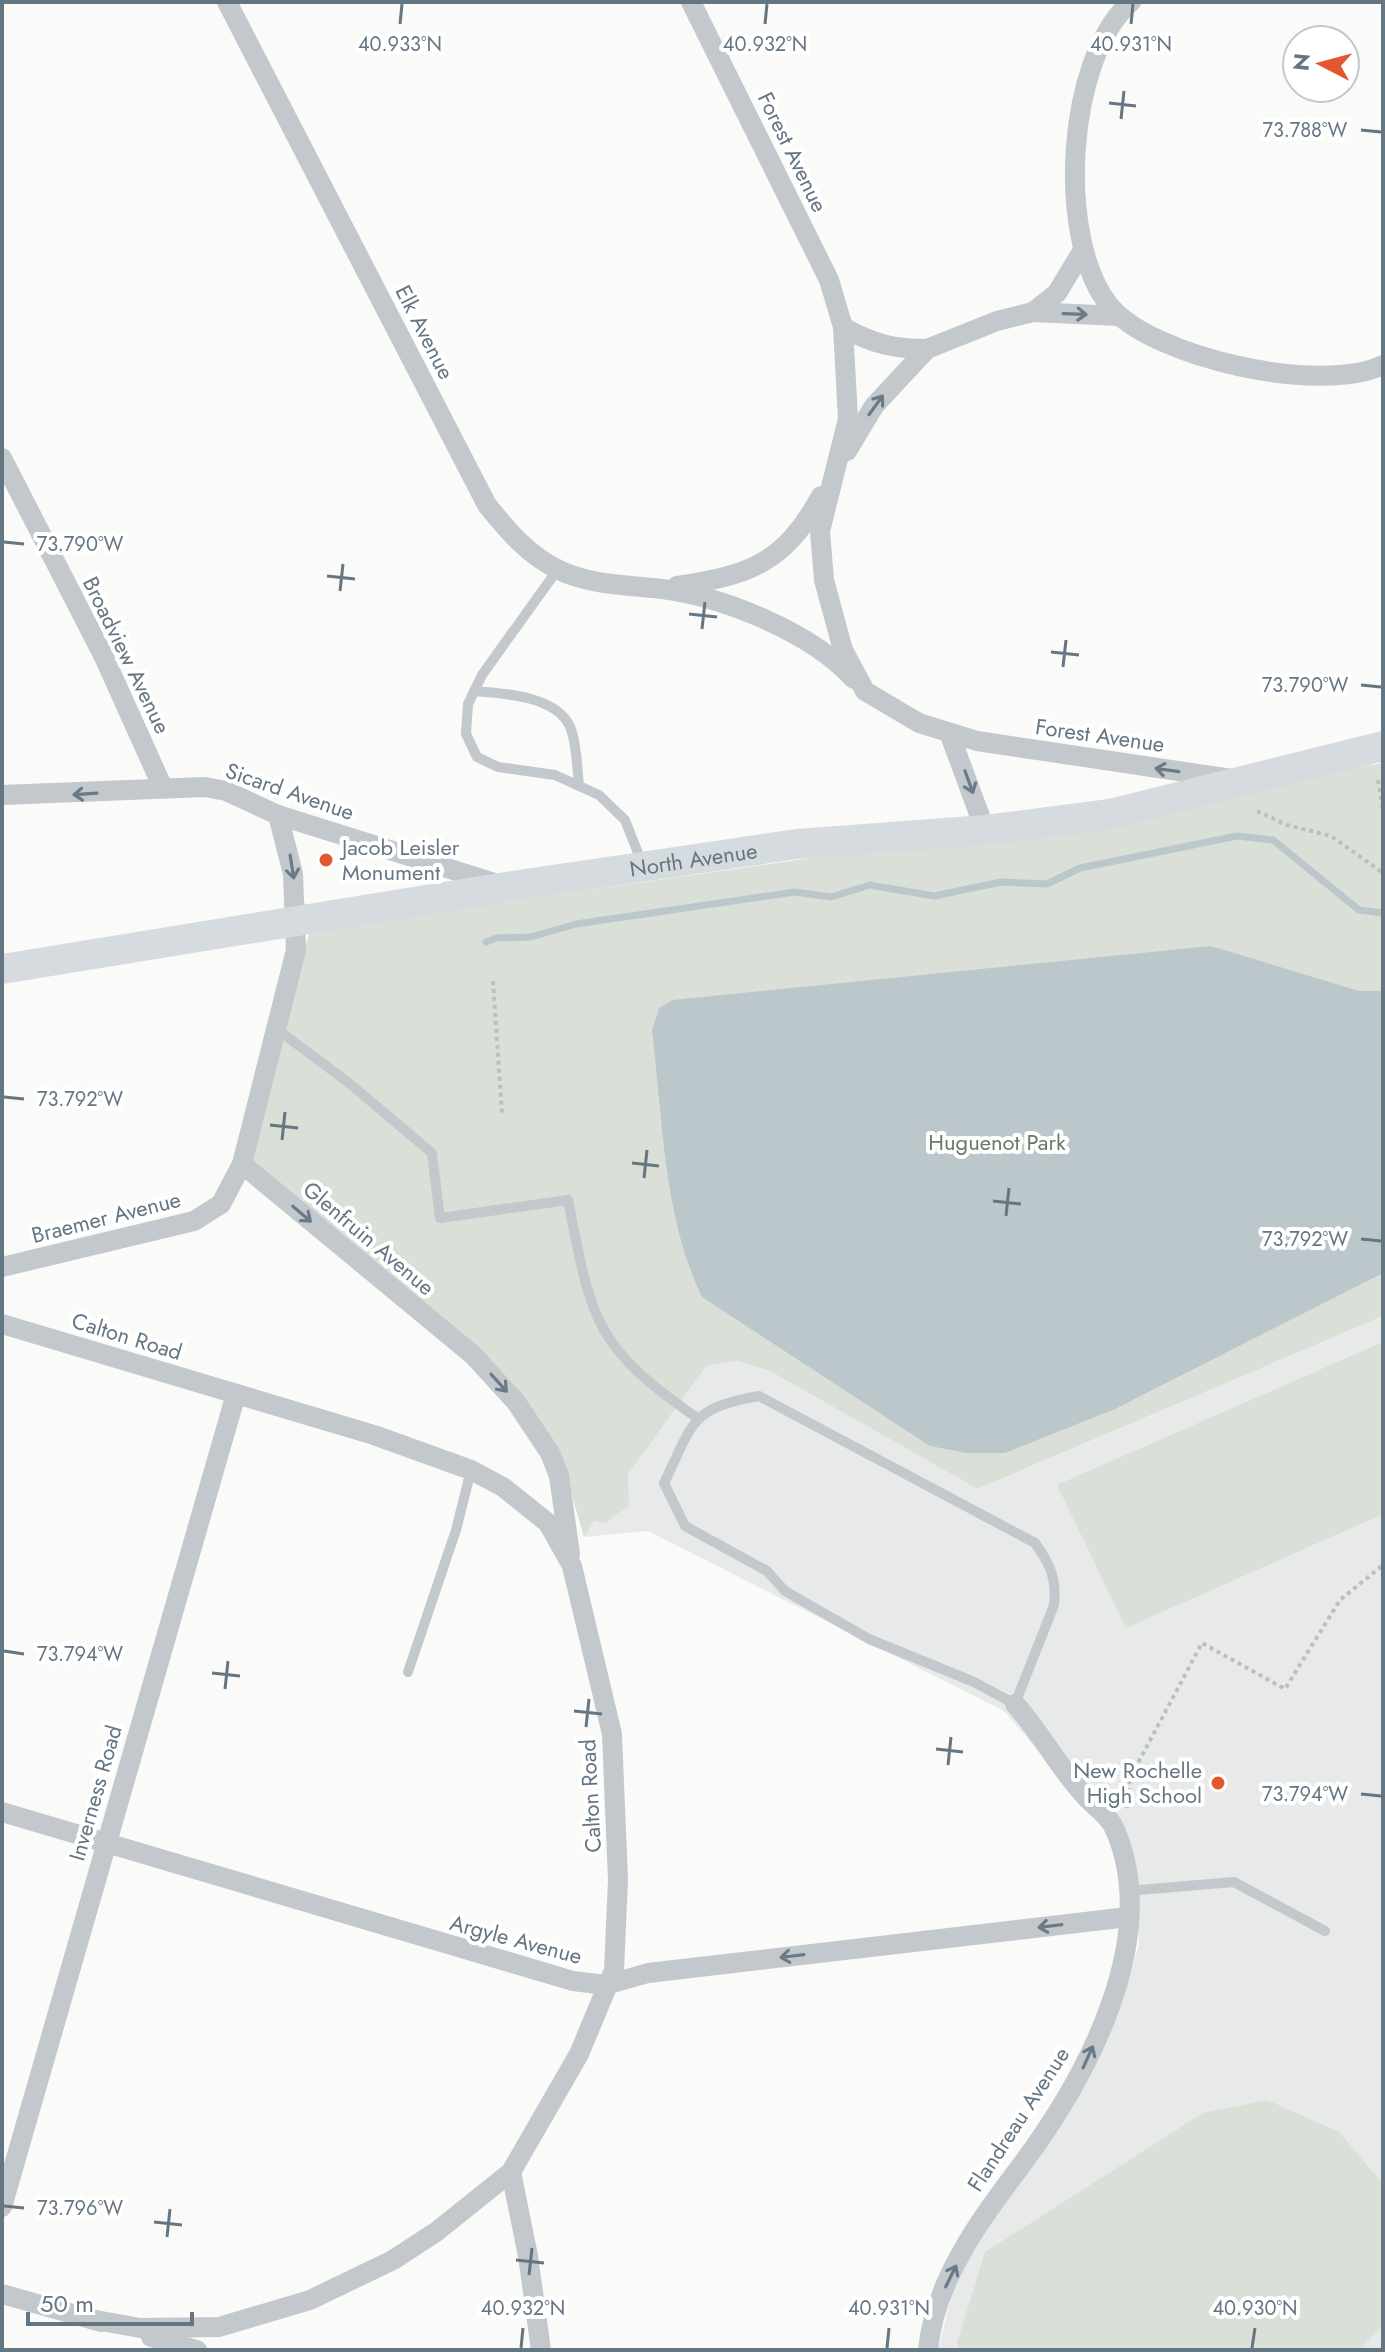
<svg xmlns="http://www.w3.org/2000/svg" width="1385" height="2352" font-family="Jost,sans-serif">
  <rect width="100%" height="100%" fill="#fafaf8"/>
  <path fill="#e8e9e9" d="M1383,1316V2350H938L952,2294L983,2227L1058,2127L1117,2017L1139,1945L1134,1875L1107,1831L1004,1711L648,1531L584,1537L706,1366L737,1361L770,1371L979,1489Z"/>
  <g fill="#dadfd7">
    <path d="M1383,763V1316L978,1489L770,1371L737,1361L706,1366L628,1475L629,1505L606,1523L595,1521L584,1537L566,1475L501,1371L252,1161L310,930L804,859Z"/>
    <path d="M1383,1342V1514L1126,1628L1057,1485Z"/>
    <path d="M1267,2100L1339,2132L1383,2184V2326L1359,2350H959L957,2343L985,2252L1203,2113Z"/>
  </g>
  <path fill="#bbc7cb" d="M1211,946L1359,991H1383V1273L1115,1409L1005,1453H967L930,1446L702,1297C663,1216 663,1119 652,1031L659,1008L673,1000Z"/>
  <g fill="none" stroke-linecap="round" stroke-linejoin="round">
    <path stroke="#bbc7cb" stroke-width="7" d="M486,942L497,938L531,937L576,924L795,892L831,897L870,885L934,896L1001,882L1047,884L1080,868L1237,836L1273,840L1359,910L1383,913"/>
    <g stroke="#bbbfc2" stroke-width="4" stroke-dasharray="4 4" stroke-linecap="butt">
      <path d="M1378,780L1383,810"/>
      <path d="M1257,811L1287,825L1331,836L1383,873"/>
      <path d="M493,981L502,1114"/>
      <path d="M1127,1808L1130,1778L1202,1643L1285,1689L1340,1600L1383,1565"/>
    </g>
    <g stroke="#c3c8cc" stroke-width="10">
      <path d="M558,569L482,675L468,704L466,734L477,757L498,767L555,775L599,795L625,820L642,863"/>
      <path d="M474,691C503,693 559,696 571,729C577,746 577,768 579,786"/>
      <path d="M278,1030L349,1083L432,1153L440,1218L568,1200C591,1318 593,1346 696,1417"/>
      <path d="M759,1396L1035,1543C1050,1564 1057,1579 1054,1605L1015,1704L974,1682L869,1639L785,1591L767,1571L685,1526L664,1483C693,1424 689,1408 759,1396Z"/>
      <path d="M408,1672L456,1530L471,1470"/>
      <path d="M1127,1891L1234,1882L1325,1931"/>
    </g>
    <g stroke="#c3c8cc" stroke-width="20">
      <path d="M227,2L487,505C508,531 528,555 559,570C589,585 629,585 662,589C724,597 811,632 854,679"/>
      <path d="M691,2L829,280L843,327L848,419L820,531L824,580L843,650L865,691L919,723L977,741L1232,779"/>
      <path d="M1131,2C1066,58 1056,239 1109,305C1151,358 1322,395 1383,365"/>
      <path d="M1033,312L1057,293L1083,250"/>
      <path d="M843,327C872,344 895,349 927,349"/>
      <path d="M847,451L874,406L927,349L997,321L1033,312L1118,316"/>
      <path d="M2,458L104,657L163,788"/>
      <path d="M677,586C749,575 784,564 821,496"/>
      <path d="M950,735L985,830"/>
      <path d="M2,795L205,787L226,791L278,815L501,885"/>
      <path d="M242,1164L473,1355L516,1402L550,1453L559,1476L570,1554"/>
      <path d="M2,1267L194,1221L221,1204L242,1164L296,950L293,874L278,815"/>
      <path d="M2,1324L374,1435L471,1470L503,1487L548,1523L572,1566L612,1734L618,1880L614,1970L579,2054L511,2172L436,2232L393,2260L310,2300L219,2327L140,2328L90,2319"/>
      <path d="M2,1812L573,1981L606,1985L648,1973L1128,1917"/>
      <path d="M511,2172L528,2256L541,2350"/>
      <path d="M2,2207L236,1394"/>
      <path d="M2,2294L101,2322"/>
      <path d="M151,2337L197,2350"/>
      <path d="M928,2350C935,2279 981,2219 1023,2163C1086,2078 1161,1941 1116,1832C1110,1816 1096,1808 1085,1796C1059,1768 1041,1733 1015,1704"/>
    </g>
    <path stroke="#d6dbdf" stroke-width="30" id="s1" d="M2,969L506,887L797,844L985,830L1110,814L1383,746"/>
  </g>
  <defs><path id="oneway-shaft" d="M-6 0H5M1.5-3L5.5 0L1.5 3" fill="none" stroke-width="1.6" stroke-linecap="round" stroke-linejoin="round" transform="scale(2)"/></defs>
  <g stroke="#6a7a87">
    <use href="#oneway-shaft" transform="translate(1075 314) rotate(2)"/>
    <use href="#oneway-shaft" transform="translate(876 405) rotate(-54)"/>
    <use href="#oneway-shaft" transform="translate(1167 770) rotate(-172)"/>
    <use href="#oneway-shaft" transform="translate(969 782) rotate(70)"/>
    <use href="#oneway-shaft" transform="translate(85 794) rotate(176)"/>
    <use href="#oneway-shaft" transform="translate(292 867) rotate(81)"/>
    <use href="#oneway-shaft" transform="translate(302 1214) rotate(40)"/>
    <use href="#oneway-shaft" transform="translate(499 1383) rotate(48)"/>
    <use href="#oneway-shaft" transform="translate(1050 1926) rotate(173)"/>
    <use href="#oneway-shaft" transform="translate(792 1956) rotate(173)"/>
    <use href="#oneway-shaft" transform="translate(1088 2057) rotate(-66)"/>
    <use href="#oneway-shaft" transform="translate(951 2276) rotate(-64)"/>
  </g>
  <path fill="none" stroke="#657683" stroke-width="3" d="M400,24L402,4M765,24L767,4M1131,24L1133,4M1109,103L1136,106M1121,119L1124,91M1361,130L1381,132M4,542L24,544M327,576L355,579M340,591L343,564M689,614L717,617M702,629L705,602M1051,652L1079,655M1063,667L1066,640M1361,685L1381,687M4,1097L24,1099M270,1125L298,1128M282,1140L285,1112M632,1163L659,1166M644,1178L647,1150M993,1201L1021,1204M1006,1216L1009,1188M1361,1239L1381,1241M4,1651L24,1654M212,1673L240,1676M225,1689L228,1661M574,1711L602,1714M586,1727L589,1699M936,1749L963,1752M948,1765L951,1737M1361,1794L1381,1796M4,2206L24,2208M154,2222L182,2225M167,2237L170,2209M516,2260L544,2263M529,2275L532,2248M521,2348L523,2328M887,2348L889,2328M1252,2348L1255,2328"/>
  <g fill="#e4572e" stroke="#fff" stroke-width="3">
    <circle cx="326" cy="860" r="8"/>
    <circle cx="1218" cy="1783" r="8"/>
  </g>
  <g text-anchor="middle" stroke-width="8" stroke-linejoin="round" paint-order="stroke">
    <g font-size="22" fill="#657683" stroke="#fff">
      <text transform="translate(793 152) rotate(64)" y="8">Forest Avenue</text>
      <text transform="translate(425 332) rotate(63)" y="8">Elk Avenue</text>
      <text transform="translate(127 655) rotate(64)" y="8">Broadview Avenue</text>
      <text transform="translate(1100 735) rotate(8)" y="8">Forest Avenue</text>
      <text transform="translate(290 791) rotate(19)" y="8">Sicard Avenue</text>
      <text dy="8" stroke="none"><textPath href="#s1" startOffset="700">North Avenue</textPath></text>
      <text transform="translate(106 1217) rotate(-14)" y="8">Braemer Avenue</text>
      <text transform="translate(369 1238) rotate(40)" y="8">Glenfruin Avenue</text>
      <text transform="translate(127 1336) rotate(17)" y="8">Calton Road</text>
      <text transform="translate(95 1793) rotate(-74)" y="8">Inverness Road</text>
      <text transform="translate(590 1796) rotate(-93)" y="8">Calton Road</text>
      <text transform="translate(516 1939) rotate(15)" y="8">Argyle Avenue</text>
      <text transform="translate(1018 2119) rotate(-57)" y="8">Flandreau Avenue</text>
    </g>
    <g font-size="22" fill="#657683" stroke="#fff" text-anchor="start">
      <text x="342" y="855">Jacob Leisler<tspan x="342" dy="25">Monument</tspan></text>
      <text x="1202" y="1778" text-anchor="end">New Rochelle<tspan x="1202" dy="25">High School</tspan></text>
    </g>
    <g font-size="22" fill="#687a64" stroke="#fff">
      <text x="997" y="1150">Huguenot Park</text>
    </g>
  </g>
  <g font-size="20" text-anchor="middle" fill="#657683" stroke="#fff" stroke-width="8" stroke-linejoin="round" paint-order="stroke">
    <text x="400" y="51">40.933°N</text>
    <text x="765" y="51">40.932°N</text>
    <text x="1131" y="51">40.931°N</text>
    <text x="1305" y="137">73.788°W</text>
    <text x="80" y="551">73.790°W</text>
    <text x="1305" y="692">73.790°W</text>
    <text x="80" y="1106">73.792°W</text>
    <text x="1305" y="1246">73.792°W</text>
    <text x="80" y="1661">73.794°W</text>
    <text x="1305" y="1801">73.794°W</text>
    <text x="80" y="2215">73.796°W</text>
    <text x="523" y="2315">40.932°N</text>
    <text x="889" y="2315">40.931°N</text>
    <text x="1255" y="2315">40.930°N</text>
  </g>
  <rect width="1385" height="2352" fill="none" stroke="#657683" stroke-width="8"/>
  <g transform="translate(1321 64) rotate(276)"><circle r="38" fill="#ffffff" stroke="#c1c8cd" stroke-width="2"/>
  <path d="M0-6L14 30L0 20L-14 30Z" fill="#e4572e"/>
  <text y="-12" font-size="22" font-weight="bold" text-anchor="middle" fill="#657683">N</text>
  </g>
  <path d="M28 2312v12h164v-12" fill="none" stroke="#657683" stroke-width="4"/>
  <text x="40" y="2312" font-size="24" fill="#657683" stroke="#ffffff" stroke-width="6" paint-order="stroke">50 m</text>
</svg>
